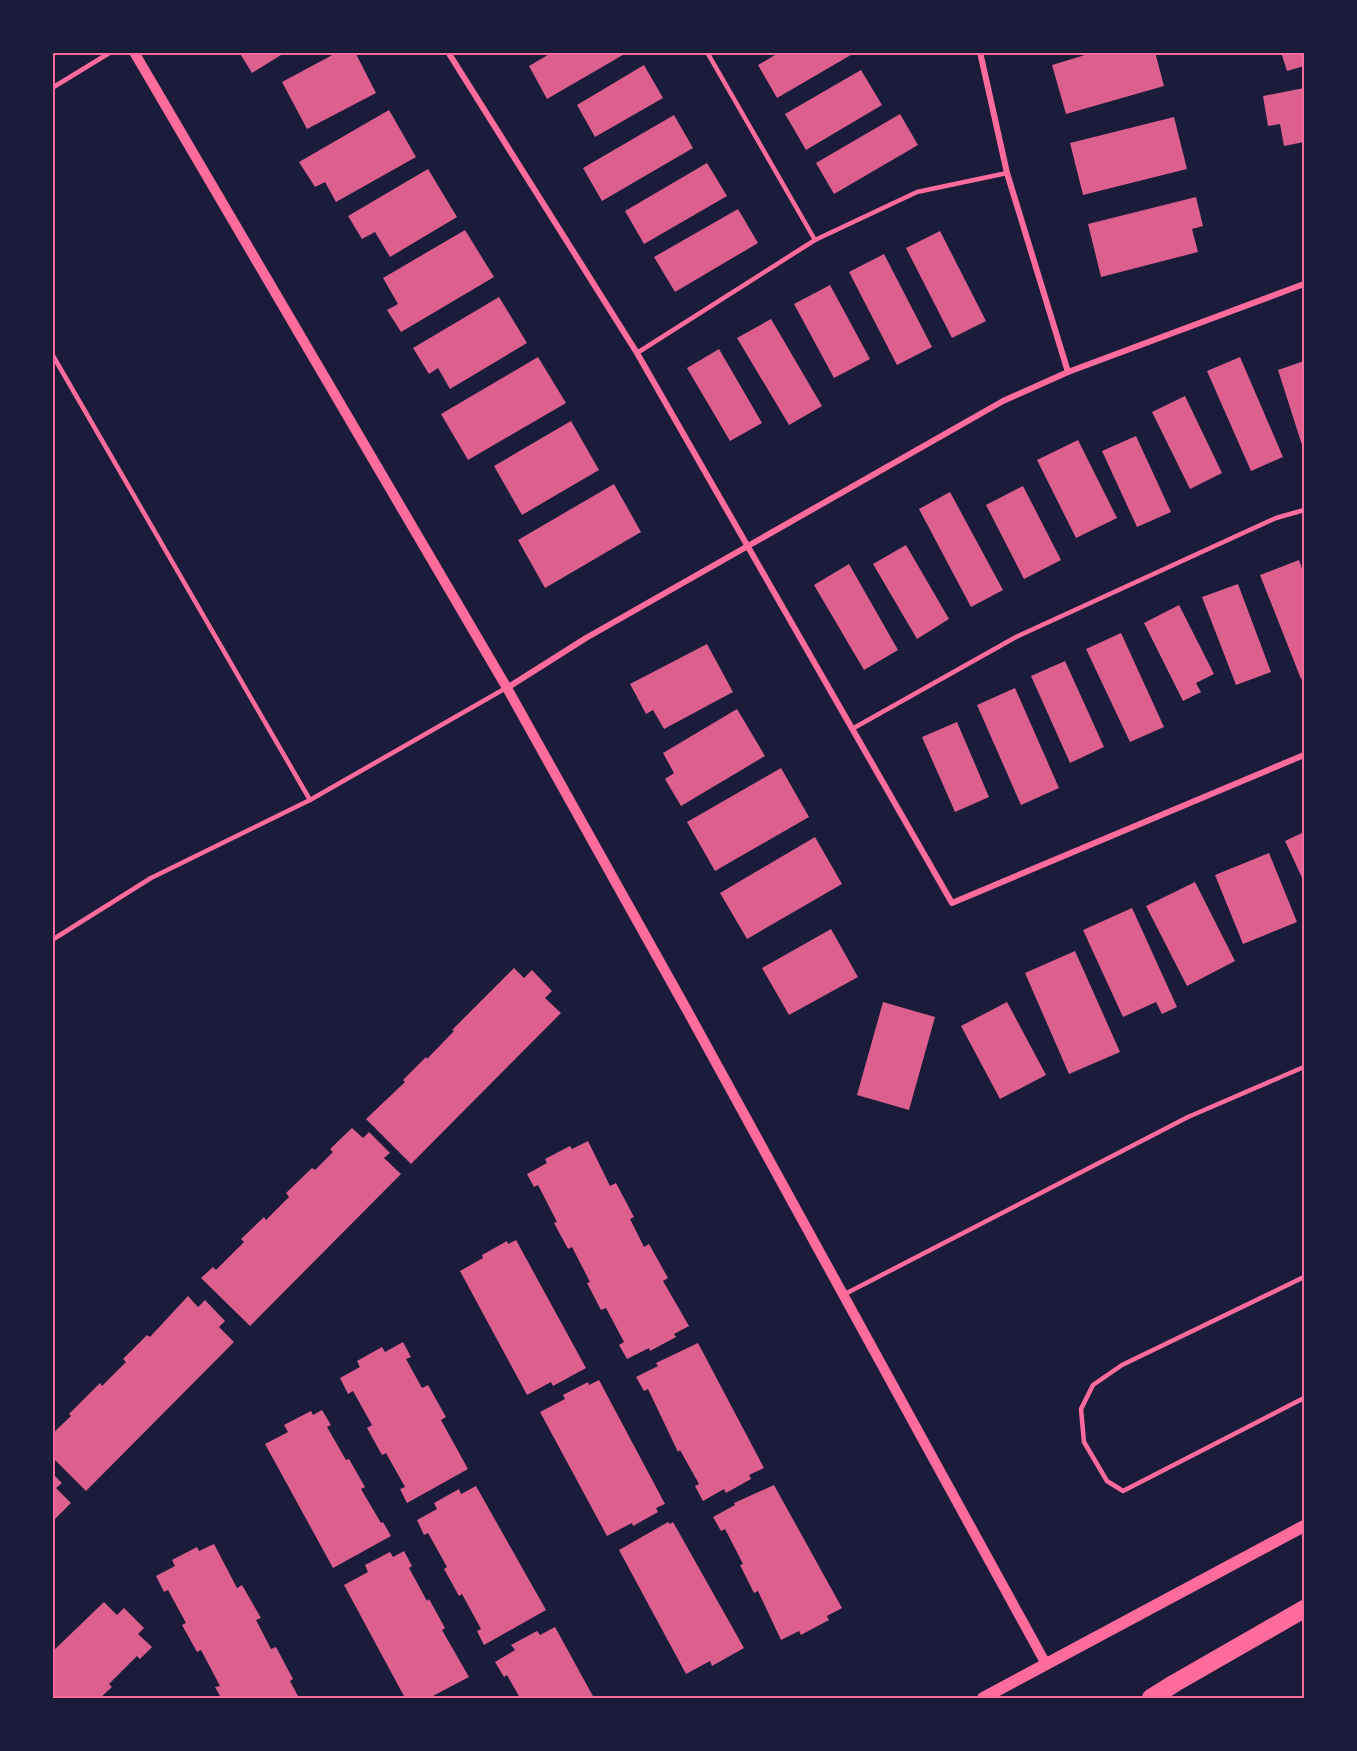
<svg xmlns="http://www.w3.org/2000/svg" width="1357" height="1751" font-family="Montserrat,sans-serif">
  <rect width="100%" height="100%" fill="#1b1b3a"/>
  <g fill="#dd5f8e">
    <path d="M239,52H286L252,73Z"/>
    <path d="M338,52H355L376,93L307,129L282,82Z"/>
    <path d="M553,52H628L547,99L529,66Z"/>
    <path d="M780,52H856L777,98L758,65Z"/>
    <path d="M1095,52H1155L1164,86L1066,114L1052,65Z"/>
    <path d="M1281,52H1304V66L1287,71Z"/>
    <path d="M644,65L663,98L595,137L577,105Z"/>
    <path d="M861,70L882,105L806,150L785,114Z"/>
    <path d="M1304,88V142L1284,146L1280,124L1268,126L1263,96Z"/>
    <path d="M389,110L416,157L336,202L325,182L315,187L299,162Z"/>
    <path d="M900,114L918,145L834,194L816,163Z"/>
    <path d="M674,115L693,148L602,201L583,168Z"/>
    <path d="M1174,117L1187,169L1083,195L1070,143Z"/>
    <path d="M707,163L727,196L644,244L625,211Z"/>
    <path d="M428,169L457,217L390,257L375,232L362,239L348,216Z"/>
    <path d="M1196,197L1203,226L1192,229L1198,252L1101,277L1088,224Z"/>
    <path d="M738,209L758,243L675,292L654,257Z"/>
    <path d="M465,230L494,277L401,332L387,310L398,304L383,278Z"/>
    <path d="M940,231L986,321L952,338L906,248Z"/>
    <path d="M884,254L932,347L897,365L849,272Z"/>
    <path d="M830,285L870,359L834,378L794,304Z"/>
    <path d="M499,297L527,343L450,389L438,368L429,374L413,348Z"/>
    <path d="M771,319L822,406L789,425L737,338Z"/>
    <path d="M719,349L762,423L730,441L687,368Z"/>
    <path d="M538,357L566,403L468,460L441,414Z"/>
    <path d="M1240,357L1283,457L1251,471L1207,371Z"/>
    <path d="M1304,361V444L1302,445L1278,370Z"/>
    <path d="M1185,396L1222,473L1190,489L1152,412Z"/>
    <path d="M571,421L599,470L522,515L494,466Z"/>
    <path d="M1136,436L1171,512L1137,527L1102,451Z"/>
    <path d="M1078,440L1117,518L1076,538L1037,460Z"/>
    <path d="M614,484L641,532L545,588L518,540Z"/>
    <path d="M1023,486L1061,560L1024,579L986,505Z"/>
    <path d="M950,492L1003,590L971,607L919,509Z"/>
    <path d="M906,545L949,619L917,639L873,564Z"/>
    <path d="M1299,560L1304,574V678L1301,679L1260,575Z"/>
    <path d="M849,564L898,650L864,670L814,585Z"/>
    <path d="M1238,584L1271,672L1236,685L1202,597Z"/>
    <path d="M1179,605L1214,674L1196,683L1201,692L1183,701L1144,623Z"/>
    <path d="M1121,633L1164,727L1130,742L1086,649Z"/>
    <path d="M707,644L733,692L664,729L653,710L646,714L630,684Z"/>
    <path d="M1065,661L1104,747L1070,763L1031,676Z"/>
    <path d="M1015,688L1059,788L1021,805L977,705Z"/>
    <path d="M737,709L765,756L681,806L665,779L674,773L663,753Z"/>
    <path d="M957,722L989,797L955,812L922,737Z"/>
    <path d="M781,768L809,817L715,871L687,822Z"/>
    <path d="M1304,832V882L1285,841Z"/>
    <path d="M815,837L842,884L747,939L720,893Z"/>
    <path d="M1269,853L1297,922L1243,944L1215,875Z"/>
    <path d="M1195,882L1235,961L1187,986L1146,906Z"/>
    <path d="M1132,908L1177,1007L1162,1014L1156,1002L1123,1017L1083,930Z"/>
    <path d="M831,929L858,977L789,1015L762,968Z"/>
    <path d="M1075,951L1120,1052L1069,1074L1025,973Z"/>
    <path d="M514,968L524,978L532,970L552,991L545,998L561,1013L411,1164L366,1119L405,1082L403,1080L426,1057L427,1059L454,1031L452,1030Z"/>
    <path d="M883,1002L935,1017L909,1110L857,1095Z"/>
    <path d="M1007,1002L1046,1075L1000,1099L961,1026Z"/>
    <path d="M352,1128L363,1138L369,1132L390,1153L384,1158L401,1174L250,1326L201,1278L213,1267L216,1270L244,1242L241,1239L264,1217L266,1220L289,1197L286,1193L312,1168L315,1170L333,1152L330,1149Z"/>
    <path d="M588,1141L610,1186L616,1183L634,1217L630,1219L644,1247L649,1244L668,1278L663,1281L689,1326L674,1334L676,1337L650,1351L649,1348L627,1359L619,1345L624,1342L606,1308L601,1310L587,1283L590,1282L572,1247L568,1249L554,1223L557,1222L538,1185L534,1187L527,1174L547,1163L545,1159L570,1146L572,1149Z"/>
    <path d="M516,1240L586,1368L553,1386L551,1382L527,1395L460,1271L483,1258L482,1255L507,1241L508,1244Z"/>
    <path d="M188,1296L198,1307L205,1300L225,1321L219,1327L234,1342L86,1491L52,1457V1434L71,1416L69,1414L100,1383L102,1386L126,1362L123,1359L147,1335L150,1337Z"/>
    <path d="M403,1342L411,1357L406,1359L422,1388L428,1385L446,1417L441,1420L468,1469L407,1503L400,1489L405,1487L386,1453L382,1455L367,1428L372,1425L353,1391L348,1394L340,1378L360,1367L357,1361L382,1347L385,1352Z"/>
    <path d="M698,1343L764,1468L749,1475L751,1479L726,1493L724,1489L703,1501L695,1486L699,1484L680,1450L678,1452L648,1389L644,1391L636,1377L658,1366L656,1363Z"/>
    <path d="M599,1380L665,1504L656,1508L658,1512L633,1526L632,1523L607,1536L540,1412L565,1399L563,1395L588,1382L589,1385Z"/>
    <path d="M322,1410L331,1425L327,1427L346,1460L349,1459L365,1487L361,1489L381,1523L383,1522L391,1536L333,1568L265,1444L288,1432L284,1425L311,1411L313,1415Z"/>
    <path d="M52,1473L62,1483L56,1488L71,1503L52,1522Z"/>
    <path d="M774,1485L842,1608L827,1616L829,1620L801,1635L799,1631L781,1640L758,1591L754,1593L740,1565L743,1564L725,1529L721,1531L713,1517L735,1505L734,1503Z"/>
    <path d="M476,1486L546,1610L484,1645L477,1631L481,1629L462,1594L459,1596L444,1569L447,1567L428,1533L424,1535L417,1520L437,1509L434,1503L459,1489L461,1494Z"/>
    <path d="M668,1522L670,1524L673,1522L744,1648L712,1666L710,1661L686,1674L619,1550Z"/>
    <path d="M214,1544L237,1588L242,1585L261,1618L256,1620L271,1649L276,1647L293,1679L290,1681L299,1698H221L215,1687L220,1686L201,1650L197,1652L182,1625L186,1623L168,1590L164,1592L156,1576L175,1566L172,1560L197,1547L199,1551Z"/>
    <path d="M404,1551L412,1566L409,1568L427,1601L429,1599L445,1628L442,1630L469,1677L429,1698H405L344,1585L368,1572L365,1565L390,1552L393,1557Z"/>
    <path d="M104,1602L117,1615L124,1608L144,1628L138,1634L152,1647L140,1659L137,1656L109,1684L112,1687L100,1698H52V1652Z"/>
    <path d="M555,1627L594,1698H520L507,1675L504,1677L495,1662L515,1650L511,1645L537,1631L540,1635Z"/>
  </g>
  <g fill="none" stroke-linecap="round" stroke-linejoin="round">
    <g stroke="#ff6b9d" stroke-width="4.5">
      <path d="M707,52L815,240"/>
      <path d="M52,88L111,52"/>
      <path d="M637,353L815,240L917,192L1007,173"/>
      <path d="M52,354L310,800"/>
      <path d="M852,729L1016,637L1276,518L1304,510"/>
      <path d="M52,940L151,878L310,800L506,688"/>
      <path d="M1304,1277L1122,1365L1093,1385L1081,1409L1084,1442L1107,1481L1123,1491L1304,1398"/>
      <path d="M843,1295L1188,1117L1304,1067"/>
    </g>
    <g stroke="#ff6b9d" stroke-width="6">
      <path d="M448,52L637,353L952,903L1304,755"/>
      <path d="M980,52L1007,173L1068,372"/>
      <path d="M507,688L586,638L1003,401L1068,372L1304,284"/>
    </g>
    <path stroke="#ff6b9d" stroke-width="10" d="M134,52L507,688L688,1012L1046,1664"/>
    <path stroke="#ff6b9d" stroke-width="12" d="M983,1698L1304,1526"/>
    <path stroke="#ff6b9d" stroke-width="18" d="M1151,1698L1175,1683L1304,1609"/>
  </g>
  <rect width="1357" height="1751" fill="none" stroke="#1b1b3a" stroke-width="108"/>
  <rect x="54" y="54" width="1249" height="1643" fill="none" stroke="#ff6b9d" stroke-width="2"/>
</svg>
